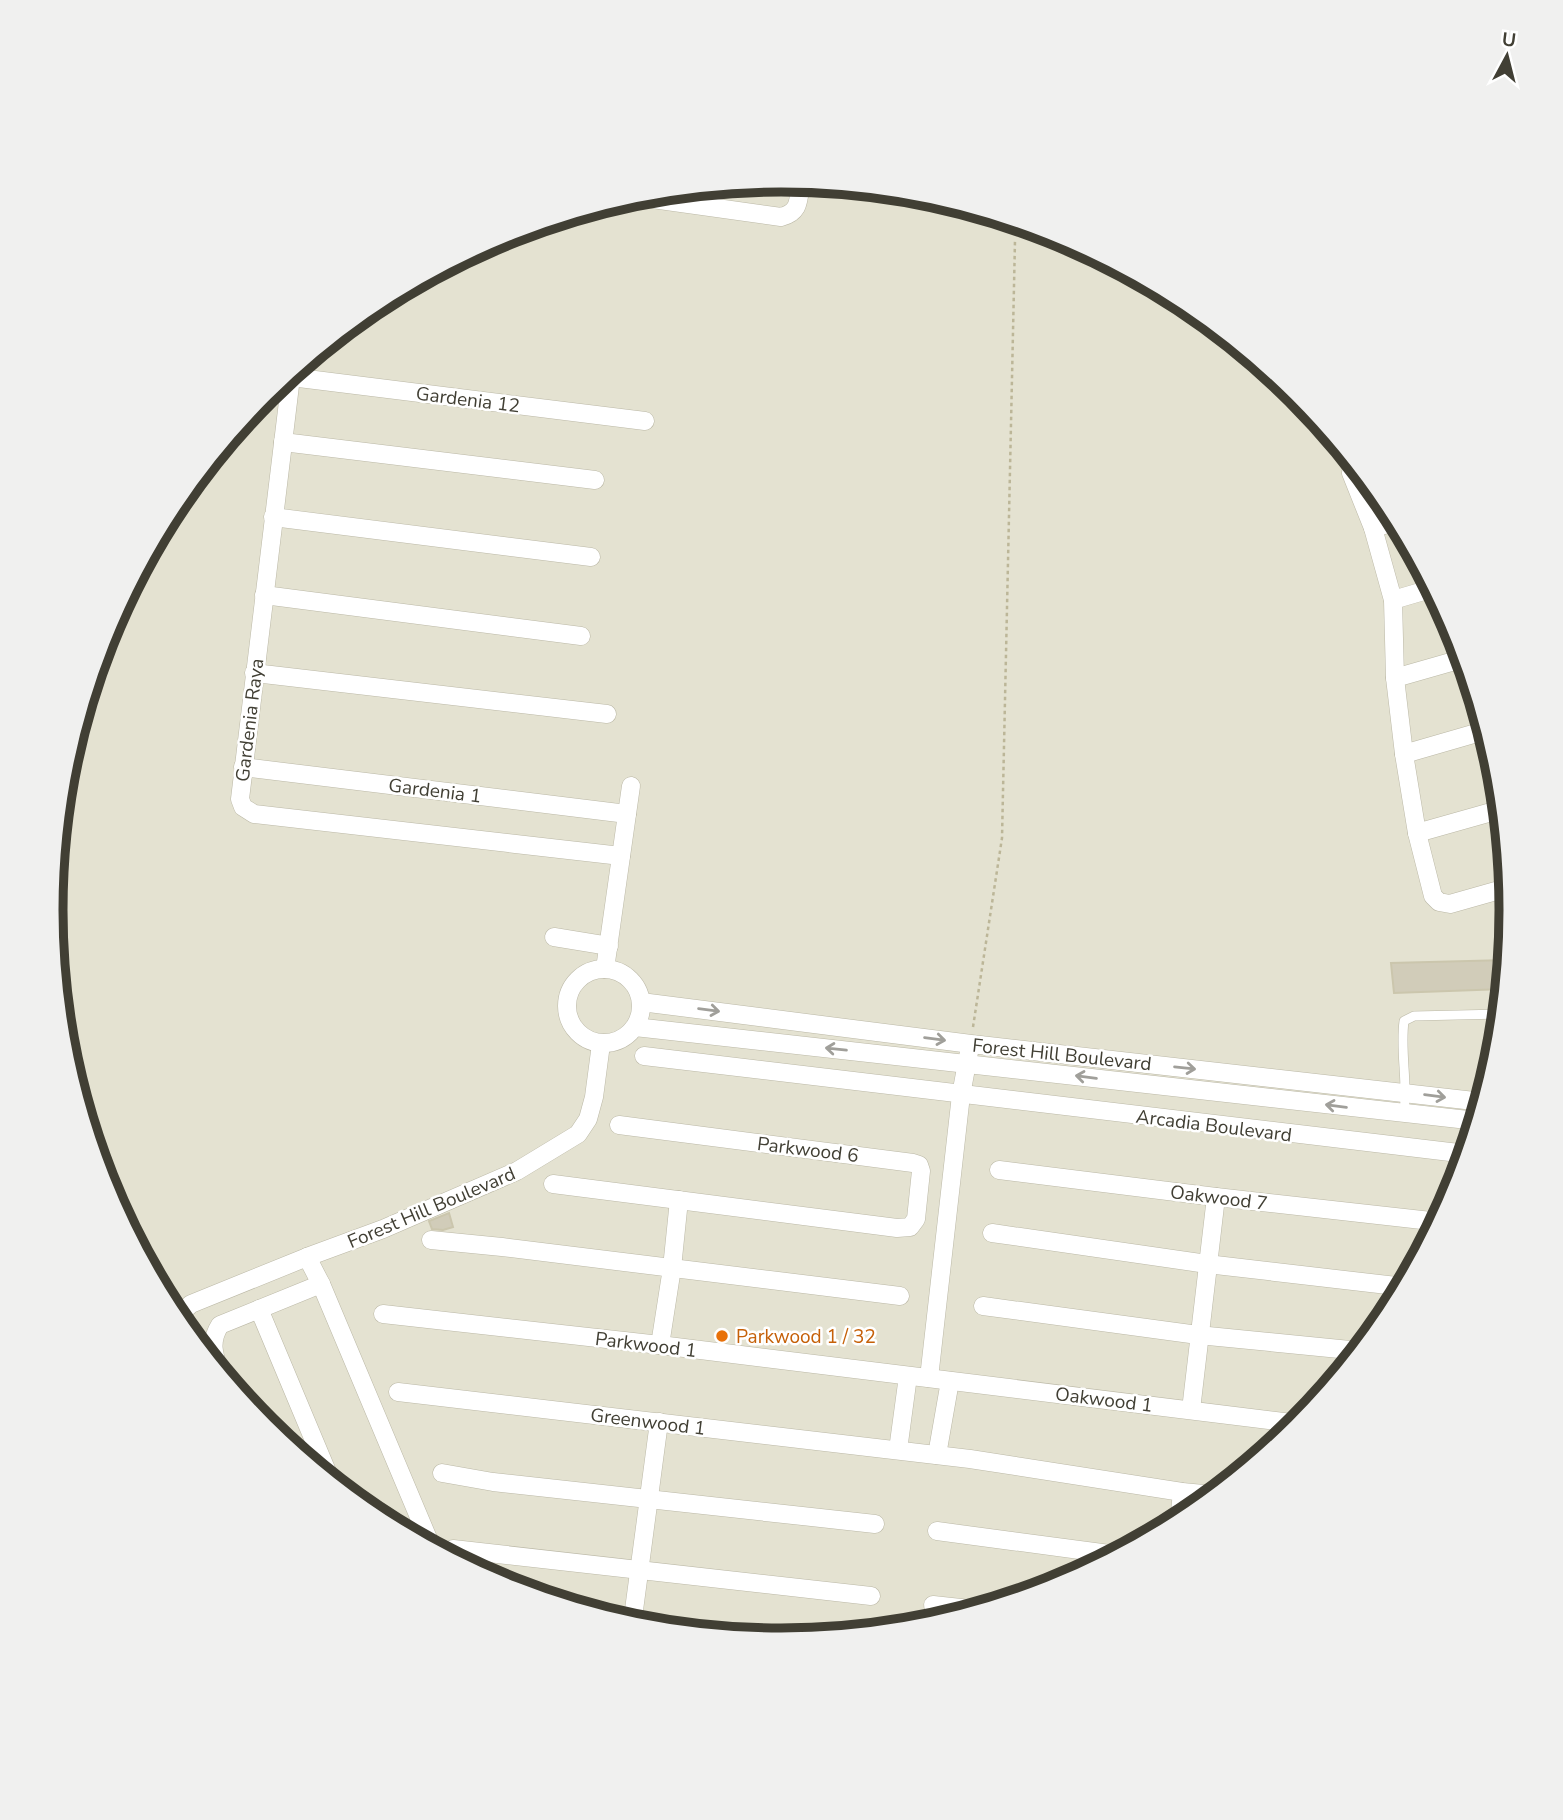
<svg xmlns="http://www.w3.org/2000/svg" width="1563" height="1820" font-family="'Nunito Sans',sans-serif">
  <rect width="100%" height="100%" fill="#f0efe3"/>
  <circle fill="#e4e2d1" cx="782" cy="910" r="728"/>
  <g fill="#d1ccb9" stroke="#cbc6ad" stroke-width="2">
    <path d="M1507,960L1504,989L1394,993L1391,963Z"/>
    <path d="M449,1213L453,1227L443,1230L432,1229L429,1221Z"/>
  </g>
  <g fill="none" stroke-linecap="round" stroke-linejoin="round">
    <defs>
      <path id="lane" d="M1404,1113C1408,1082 1400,1052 1404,1021L1414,1016L1502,1014"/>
      <g id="street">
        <path d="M631,196L781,217C801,212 798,199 801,181"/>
        <path d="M283,442L595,480"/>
        <path d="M1353,460L1351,473L1373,528L1393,600L1395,678L1404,754L1417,833L1433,896L1439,902L1450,904L1510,887"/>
        <path d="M273,517L591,557"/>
        <path d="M1373,528L1398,521"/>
        <path d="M264,595L581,636"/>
        <path d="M1393,600L1434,588"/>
        <path d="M254,673L607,714"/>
        <path d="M1395,678L1465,658"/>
        <path d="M1404,754L1487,730"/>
        <path d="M243,767L627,814"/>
        <path d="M1417,833L1502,809"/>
        <path d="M621,856L254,814L243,807L240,799L291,377L645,421"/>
        <path d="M554,937L609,946"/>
        <circle cx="604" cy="1006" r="37"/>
        <path d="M605,969L631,786"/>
        <path d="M641,1002L971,1044L1483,1102"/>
        <path d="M635,1027L1477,1121"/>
        <path d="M644,1056L1467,1154"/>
        <path d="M999,1170L1216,1197L1440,1222"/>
        <path d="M553,1184L897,1228L910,1227L916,1219L921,1171L919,1165L913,1163L619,1125"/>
        <path d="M992,1233L1207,1264L1405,1287"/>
        <path d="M431,1240L502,1247L900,1296"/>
        <path d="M307,1257L321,1284L432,1548"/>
        <path d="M983,1306L1198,1335L1360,1351"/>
        <path d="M259,1309L331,1481"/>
        <path d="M383,1314L660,1345L1300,1424"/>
        <path d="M175,1318L191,1304L307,1257L383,1229L517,1171L578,1134L588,1119L594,1097L601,1044"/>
        <path d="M660,1345L672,1268L679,1200"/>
        <path d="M220,1373C214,1355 209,1342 220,1325L321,1284"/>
        <path d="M929,1378L961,1095L969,1052"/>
        <path d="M398,1392L970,1459L1182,1492L1214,1495"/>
        <path d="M1191,1410L1216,1197"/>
        <path d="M898,1450L908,1376"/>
        <path d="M937,1455L950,1381"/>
        <path d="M442,1473L493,1482L875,1524"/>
        <path d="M1179,1522L1182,1492"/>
        <path d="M937,1531L1117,1555"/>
        <path d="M453,1549L871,1596"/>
        <path d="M933,1605L979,1610"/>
        <path d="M632,1625L659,1422"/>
      </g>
    </defs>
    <use href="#lane" stroke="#bbb8a6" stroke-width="10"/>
    <use href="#street" stroke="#bbb8a6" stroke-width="19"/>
    <path stroke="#bcb698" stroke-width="2.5" stroke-dasharray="3.5 3.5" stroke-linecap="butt" d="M973,1027L1002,838L1015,240"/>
    <use href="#lane" stroke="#fff" stroke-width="9"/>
    <use href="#street" stroke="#fff" stroke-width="18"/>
  </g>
  <defs><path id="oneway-shaft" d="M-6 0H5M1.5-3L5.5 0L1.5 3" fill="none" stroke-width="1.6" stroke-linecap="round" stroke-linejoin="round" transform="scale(1.75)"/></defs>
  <g stroke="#a09f9a">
    <use href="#oneway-shaft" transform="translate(709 1010) rotate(7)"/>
    <use href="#oneway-shaft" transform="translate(935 1039) rotate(7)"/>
    <use href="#oneway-shaft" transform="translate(836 1049) rotate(-174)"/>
    <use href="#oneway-shaft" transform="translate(1185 1068) rotate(6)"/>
    <use href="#oneway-shaft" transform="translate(1086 1077) rotate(-173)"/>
    <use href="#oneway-shaft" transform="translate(1435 1096) rotate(7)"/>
    <use href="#oneway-shaft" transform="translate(1336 1106) rotate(-173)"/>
  </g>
  <circle fill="#e8710a" stroke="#fff" stroke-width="2.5" cx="722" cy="1336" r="7"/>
  <g text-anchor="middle" stroke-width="5" stroke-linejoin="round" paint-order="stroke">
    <g font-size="19" fill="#413f34" stroke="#fff">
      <text transform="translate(468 399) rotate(7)" y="7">Gardenia 12</text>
      <text transform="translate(249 720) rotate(-83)" y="7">Gardenia Raya</text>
      <text transform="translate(435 790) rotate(7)" y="7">Gardenia 1</text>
      <text transform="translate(1062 1054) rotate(6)" y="7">Forest Hill Boulevard</text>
      <text transform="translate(1214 1125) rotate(7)" y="7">Arcadia Boulevard</text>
      <text transform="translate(808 1149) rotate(7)" y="7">Parkwood 6</text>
      <text transform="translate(1219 1197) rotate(7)" y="7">Oakwood 7</text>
      <text transform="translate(431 1207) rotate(-23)" y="7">Forest Hill Boulevard</text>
      <text transform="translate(646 1344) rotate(7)" y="7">Parkwood 1</text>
      <text transform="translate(1104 1399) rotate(7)" y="7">Oakwood 1</text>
      <text transform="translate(648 1421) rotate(7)" y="7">Greenwood 1</text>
    </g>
    <g font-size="19" fill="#c56008" stroke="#fff" text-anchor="start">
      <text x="736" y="1343">Parkwood 1 / 32</text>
    </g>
  </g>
  <path d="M0 0H1563V1820H0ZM63 910a718 718 0 1 1 1436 0a718 718 0 1 1-1436 0Z" fill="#f0f0ef" fill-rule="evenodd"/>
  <path fill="none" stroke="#413f34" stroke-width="9" d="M63 910a718 718 0 1 1 1436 0a718 718 0 1 1-1436 0Z"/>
  <g transform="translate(1507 56) rotate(7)" stroke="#ffffff" stroke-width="5" paint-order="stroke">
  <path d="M0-5L12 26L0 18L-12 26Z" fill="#413f34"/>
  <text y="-10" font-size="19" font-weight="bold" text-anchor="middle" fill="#413f34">U</text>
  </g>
</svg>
